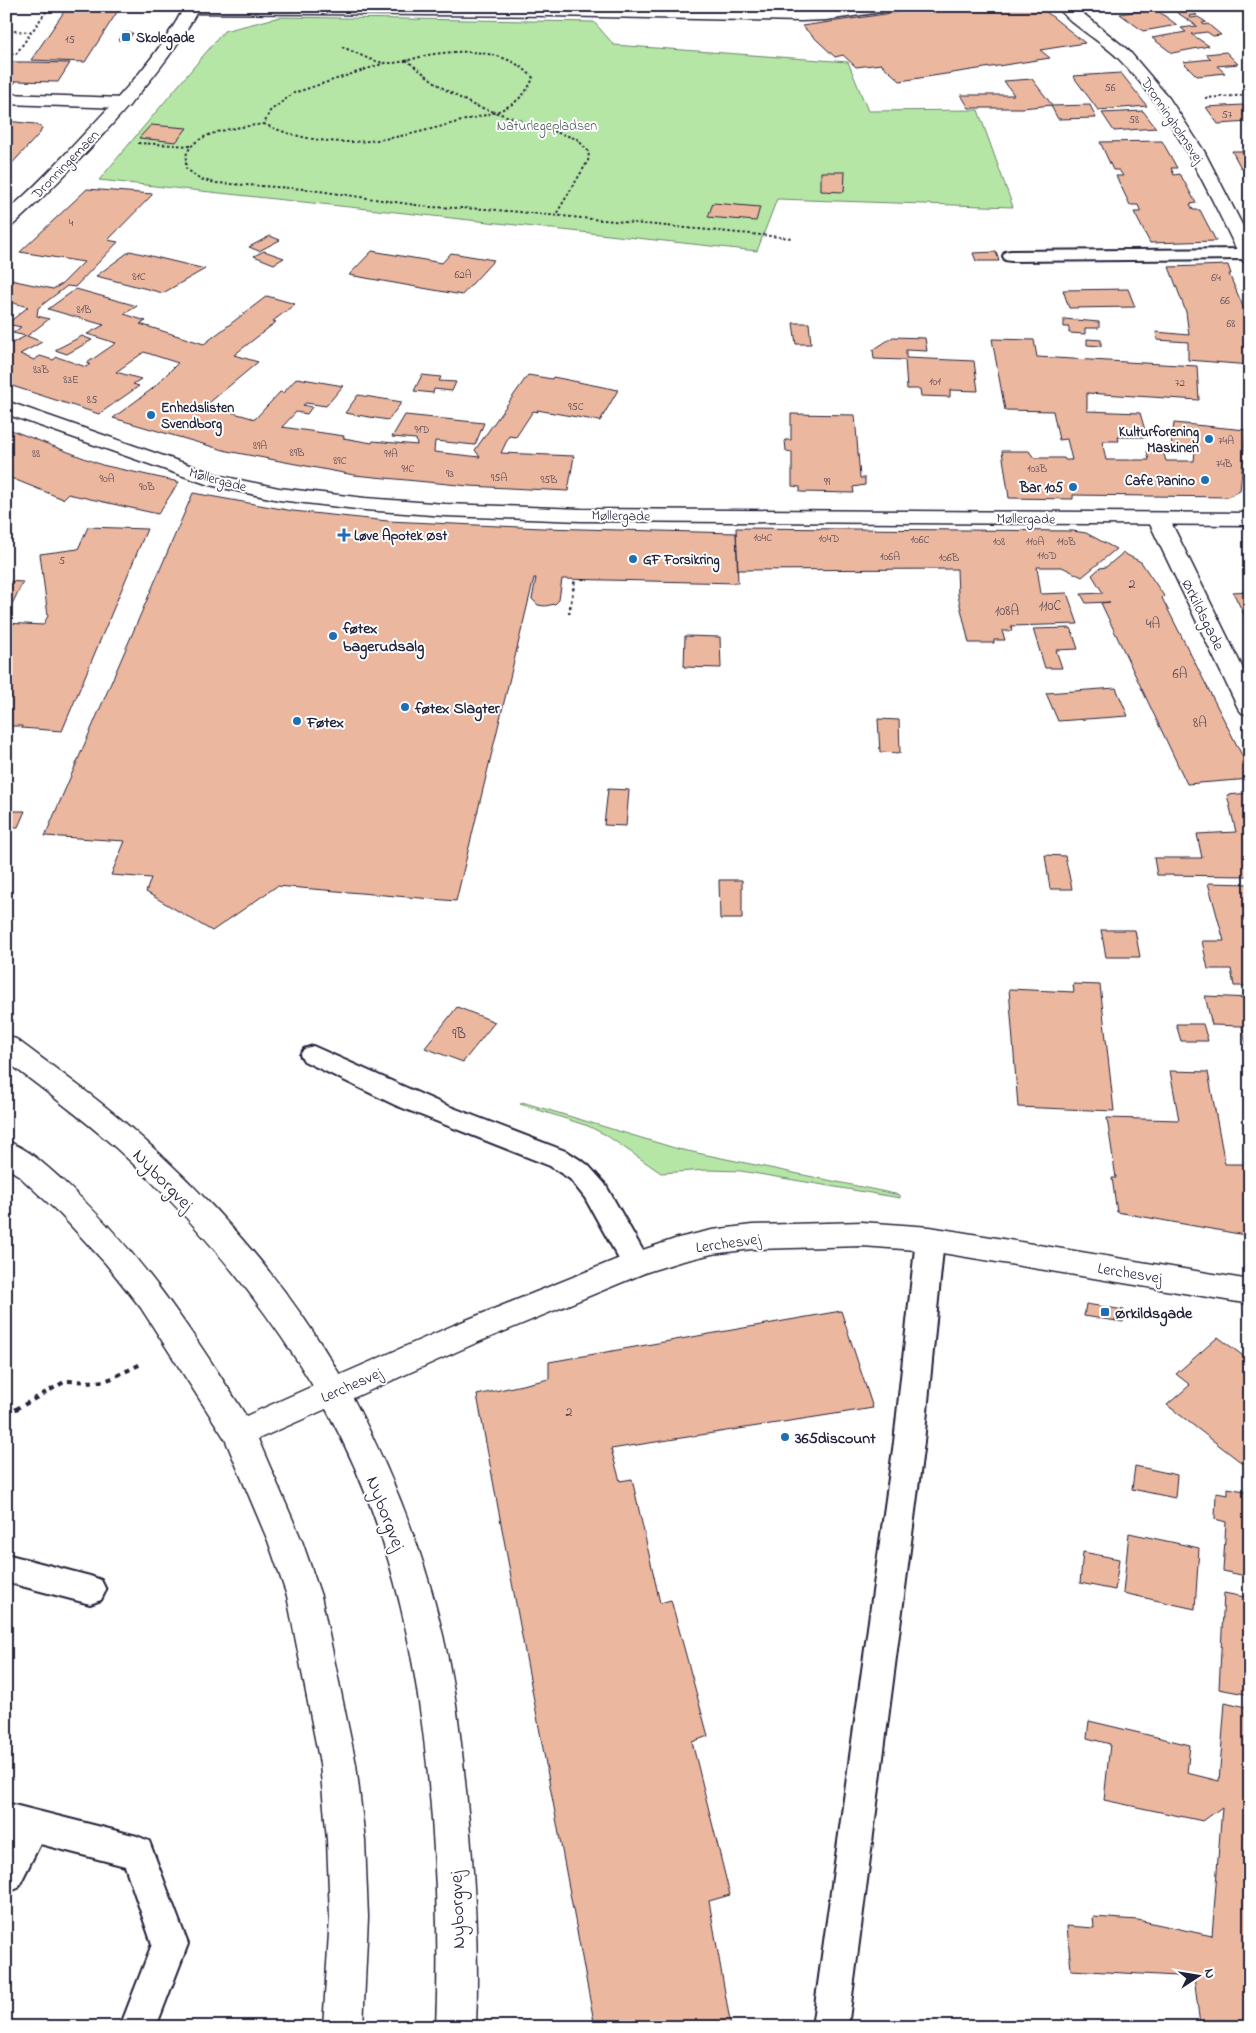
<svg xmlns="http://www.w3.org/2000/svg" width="1256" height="2033" font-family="'Indie Flower',sans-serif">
  <rect width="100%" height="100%" fill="#fff"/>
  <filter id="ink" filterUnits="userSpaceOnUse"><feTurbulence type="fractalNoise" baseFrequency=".02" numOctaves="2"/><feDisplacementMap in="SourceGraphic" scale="10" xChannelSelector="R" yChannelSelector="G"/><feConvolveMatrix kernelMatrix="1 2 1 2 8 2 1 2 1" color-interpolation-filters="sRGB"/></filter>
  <g filter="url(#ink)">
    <g fill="#b6e6a5" stroke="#6c8470">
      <path d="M280,17L594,22L614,45L848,62L868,111L978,110L1013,207L777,199L757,251L99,180L224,31Z"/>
      <path d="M522,1102L678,1149L900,1195V1198L741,1171L707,1170L661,1173L606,1135L588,1126L520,1104Z"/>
    </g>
    <g fill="#ecb79f" stroke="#22223b">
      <path d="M68,6H121L85,62L31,60Z"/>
      <path d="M941,6H1009L1011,8L1039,6L1085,43L1040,50L1050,58L900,81L881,64L856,67L843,55L835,57L802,26Z"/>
      <path d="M1185,6L1197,15L1189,16L1191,18L1198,17L1206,22L1202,23L1204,25L1208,24L1221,35L1213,36L1207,32L1191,34L1209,46L1172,53L1152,38L1186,32L1181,28L1197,26L1169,7Z"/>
      <path d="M1154,8L1177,25L1143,31L1120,14Z"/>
      <path d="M124,33H133L127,41L118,40Z"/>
      <path d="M1226,52L1238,64L1217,66L1225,73L1197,76L1183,62L1211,59L1206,54Z"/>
      <path d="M6,62H28L70,63L58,82L16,81L14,84H6Z"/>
      <path d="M1121,73L1147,106L1098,110L1073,76Z"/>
      <path d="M1032,79L1052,105L1022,108H969L961,95H1014L1004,81Z"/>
      <path d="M1090,105L1096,118L1058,119L1051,106Z"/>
      <path d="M1243,105L1250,113V122L1218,124L1206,107Z"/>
      <path d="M1143,111L1156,128L1114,131L1102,113Z"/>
      <path d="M6,121L35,124L42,128L40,133L6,170Z"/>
      <path d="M151,125L187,128L176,142L139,138Z"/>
      <path d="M1162,141L1177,168H1171L1174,175L1180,174L1196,203L1190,204L1193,210H1200L1216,241L1150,243L1134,212H1141L1138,205H1130L1116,176H1123L1119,170H1113L1100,142Z"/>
      <path d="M1232,151H1250V168H1241Z"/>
      <path d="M821,172H845L844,192L821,191Z"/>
      <path d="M87,189L153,194L108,240L118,242L75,287L67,286L38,308L37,316L49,319L27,336L42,342L20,354L34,360L40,356L53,360L57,357L86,367L90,364L87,363L116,343L87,334L104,325L48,309L76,289L137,306L124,314L146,321L140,324L204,344L267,296L295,304L273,321L276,322L234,355L258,362L204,407L215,410L217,408L255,419L280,392L283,393L297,378L343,386L326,406L306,403L303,405L312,407L307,414L296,412L282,427L344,436L343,438L372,443L373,441L417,445L416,439L392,437L405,415L484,423L475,445L435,441L434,452L480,457L475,450L528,375L552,379L553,377L618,390L600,421L537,410L538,412L533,411L516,437L509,436L501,453L574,456L568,491L469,486L354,475L227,451L113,418L152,389L178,363L144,352L116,372L141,379L133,384L139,386L99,414L6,384V346L26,336L13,333L21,327L7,324L28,307L6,301V279L53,289L62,284L84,262L20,252Z"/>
      <path d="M713,203L760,207L756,221L708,217Z"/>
      <path d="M270,236L280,240L259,251L249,247Z"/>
      <path d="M130,251L205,269L163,293L96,276Z"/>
      <path d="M264,251L284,258L274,264L254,256Z"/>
      <path d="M372,251L442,263L451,253L494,260L462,295L349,275Z"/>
      <path d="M996,252L999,261H976L973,253Z"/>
      <path d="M1228,265L1231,274H1229L1245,311L1250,338V365L1188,360V342L1157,340L1156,332L1189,335L1186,312L1169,267Z"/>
      <path d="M1128,289L1135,307L1069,308L1063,290Z"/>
      <path d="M1064,319L1099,322V328H1085V334L1069,333V327H1064Z"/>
      <path d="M793,323H809L811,344H796Z"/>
      <path d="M82,336L92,340L67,354L55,350Z"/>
      <path d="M893,337L925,338L927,351L906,350V358L974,361L978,391L950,390V397L921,396L920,389H907L905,360L874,359L873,350Z"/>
      <path d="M992,339L1034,340L1037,357L1197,366L1199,400L1087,393V411L1140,413L1147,437H1118L1119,441H1102L1106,460H1149L1147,451H1163L1166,461H1194L1195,450L1171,447L1174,423L1246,430L1240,491L1228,497L1073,495V499L1009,498L1002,451H1029L1034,458H1064L1065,460H1072L1067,439L1059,440L1053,411L1005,410Z"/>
      <path d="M1087,339L1101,340V346L1087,345Z"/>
      <path d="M422,375L441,377L439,381L456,382L452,391L434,389L433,393L414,391Z"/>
      <path d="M358,395L402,402L388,420L345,413Z"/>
      <path d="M791,414L855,415L860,478H865V485L853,487L854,493L800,492V487L792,486V452L786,451L785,440H791Z"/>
      <path d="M6,428L102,465L179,482L158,514L68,494L63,499L6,476Z"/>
      <path d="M193,493L293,511L388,521L542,528L736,533L738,583L562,579L559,600L555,604L545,606L538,605L532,599L536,578H534L456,901L277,886L212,931L146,892L151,878L111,875L125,841L45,836Z"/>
      <path d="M88,527L147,529L62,731L21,728L22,726H6V623L43,625L48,616L40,554L78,549Z"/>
      <path d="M736,528L1073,531L1086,533L1116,549L1082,577L1062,567H1037L1041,594L1067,593L1078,624L1011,626L1012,631H1002L1005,640H994V643H969L958,596L957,569L738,570Z"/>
      <path d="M1123,553L1141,562L1164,596L1162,598L1250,771V779L1187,784L1101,603L1110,602L1086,603L1081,594L1103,593L1092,575L1100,568L1106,567Z"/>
      <path d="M6,581L23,582L6,616Z"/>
      <path d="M1250,591V627L1233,592Z"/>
      <path d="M1071,628L1078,649L1056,650L1062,668H1045L1033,629Z"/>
      <path d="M685,636L720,637L721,668L684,667Z"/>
      <path d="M1116,688L1128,716L1058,721L1046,693Z"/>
      <path d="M878,719L899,720L900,753L880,752Z"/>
      <path d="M608,789L629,790L626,826L604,825Z"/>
      <path d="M1250,793V876L1157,875L1154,858H1202L1197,834L1236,832L1227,795Z"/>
      <path d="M6,811H25L18,827H6Z"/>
      <path d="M1045,855L1065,856L1072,889H1050Z"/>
      <path d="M719,880H742V919H720Z"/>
      <path d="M1208,883L1250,884V986H1234L1231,969H1208L1202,941H1224Z"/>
      <path d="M1101,930H1135L1140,957H1106Z"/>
      <path d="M1073,984L1100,985L1114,1111L1018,1107L1009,989L1074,992Z"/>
      <path d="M1205,996L1250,998V1063L1242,1026L1212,1025Z"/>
      <path d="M457,1007L495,1022L463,1062L425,1048Z"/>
      <path d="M1176,1024H1203L1208,1041H1181Z"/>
      <path d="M1170,1071L1208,1072L1225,1164H1250V1236L1117,1212L1112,1178H1116L1107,1118L1179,1120Z"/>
      <path d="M1086,1304L1124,1310L1123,1322L1084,1316Z"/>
      <path d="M841,1311L873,1408L611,1449L620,1481L632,1479L660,1603L671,1600L708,1736L692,1742L730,1895L709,1901L731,2027H595L477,1395L549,1379V1362Z"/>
      <path d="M1218,1337L1250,1361V1463H1242L1167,1405L1190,1385L1176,1374Z"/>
      <path d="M1135,1466L1177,1475L1175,1498L1132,1489Z"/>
      <path d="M1228,1488L1250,1492V1577L1223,1571L1226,1522L1215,1519L1216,1493L1228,1495Z"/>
      <path d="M1129,1533L1199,1548L1195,1609L1123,1593Z"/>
      <path d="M1083,1552L1119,1559L1115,1590L1080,1583Z"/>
      <path d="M1224,1593L1250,1598V1695L1219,1689Z"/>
      <path d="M1225,1702L1250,1708V2027L1200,2025L1194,1977L1071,1970L1067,1926L1094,1928L1093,1917L1138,1920L1212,1936L1222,1807L1203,1821L1104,1800L1110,1744L1087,1738L1089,1721L1190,1745L1187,1773L1219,1781Z"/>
    </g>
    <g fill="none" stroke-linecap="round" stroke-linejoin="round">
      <defs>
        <g id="service">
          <path d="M1250,249V259H1248L1011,261L1005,260L1003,256L1005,252L1011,251Z"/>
          <path d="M313,1046L443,1104L568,1152L588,1165L605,1184L646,1256L650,1264L646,1272L636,1275L626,1272L585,1198L570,1179L550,1166L395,1105L304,1061L300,1055L304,1049Z"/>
          <path d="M930,1228L940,1231L944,1239L924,1442L848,2027H812L894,1442L916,1239L920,1231Z"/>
          <path d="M6,1554L90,1576L101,1580L106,1590L101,1600L90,1604L6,1582Z"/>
          <path d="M6,1803L137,1836L149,1841L188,1944L156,2027H120L152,1944L125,1866L40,1844L18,1888L6,1893V1840L8,1836L6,1835Z"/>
        </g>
        <g id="minor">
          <path d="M187,6H551L801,11L855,6H896L894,9L889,11L826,20L801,21L551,16L193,13L188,11L185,8Z"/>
          <path d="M1057,6H1074L1129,51L1169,98L1204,151L1250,240V263L1244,262L1241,258C1206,188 1174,114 1118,58C1101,41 1070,25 1057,6Z"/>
          <path d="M6,94L123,98L129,100L131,103L129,106L123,108L6,104Z"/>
          <path d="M1159,514L1167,515L1170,520L1250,683V715L1242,713L1238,708L1148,520L1151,515Z"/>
        </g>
        <g id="tertiary">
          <path d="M185,6H200C173,58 135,99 96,142C69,171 42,199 12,226L6,227V212C34,188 59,161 84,134C122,94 159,55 185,6Z"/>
          <path d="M6,401L221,476L279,488L365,498L445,504L581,509L1250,513V525L581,521L445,516L365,510L279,500L209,485L6,414Z"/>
          <path d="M6,1036L16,1039C52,1066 89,1092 124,1122C207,1193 285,1280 340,1375L454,1325L625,1256L678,1238L712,1230L752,1225L862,1222L930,1227L1250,1280V1304L930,1251L862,1246L752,1249L712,1254L679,1262L647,1272L476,1343L353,1398C389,1467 419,1539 438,1615C455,1679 462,1746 468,1812C475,1884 479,1955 476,2027H436C439,1957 437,1888 432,1819C421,1678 396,1535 326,1409L258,1439L302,1541L321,1596L356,1764L365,1840L368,1917L363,2027H323L330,1917L327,1840L320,1764L287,1596L268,1541L225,1439L141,1308L106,1264L61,1215L18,1175L6,1167V1141C28,1148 45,1165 62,1180C139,1250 190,1328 246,1416L313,1386C260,1298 192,1217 116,1148C81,1117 43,1089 6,1061Z"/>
        </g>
      </defs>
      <use href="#service" stroke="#22223b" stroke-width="4"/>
      <use href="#minor" stroke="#22223b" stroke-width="3"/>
      <use href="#tertiary" stroke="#22223b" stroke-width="3"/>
      <g stroke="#22223b" stroke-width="2" stroke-dasharray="2.5 2.5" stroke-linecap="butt">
        <path d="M14,31L31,32"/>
        <path d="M342,47C356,52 371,62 386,63C400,64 414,58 428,55C462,49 509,49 533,78C528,91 518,102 505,108C494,114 481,116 469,119C427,130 385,143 342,142C315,141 288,135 264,124L270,111L294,93L385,63"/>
        <path d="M6,53L16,54L50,6"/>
        <path d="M406,60L444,89L473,105L577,139L589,152L588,161L555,216"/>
        <path d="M1205,98L1250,95"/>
        <path d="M264,124C243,127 193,130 186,156C186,160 186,164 186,168L199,179L216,183L305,189L430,207L487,209L792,238"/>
        <path d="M138,143L190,146"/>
      </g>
      <path stroke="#22223b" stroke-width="2.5" stroke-dasharray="3 3" stroke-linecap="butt" d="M569,614L575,579"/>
      <path stroke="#22223b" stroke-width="4" stroke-dasharray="5 5" stroke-linecap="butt" d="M6,1412H11L66,1381L98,1382L110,1379L141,1364"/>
      <use href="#service" fill="#fff" fill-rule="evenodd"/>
      <use href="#minor" fill="#fff" fill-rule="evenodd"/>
      <use href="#tertiary" fill="#fff" fill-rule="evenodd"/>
    </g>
  </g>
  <g fill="#1f6fb2" stroke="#fff" stroke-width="2">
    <rect x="121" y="32" width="10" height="10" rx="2.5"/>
    <circle cx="151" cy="415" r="5"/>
    <circle cx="1209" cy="439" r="5"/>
    <circle cx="1205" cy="480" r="5"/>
    <circle cx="1073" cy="487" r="5"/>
    <path d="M341.5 527.5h5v5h5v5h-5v5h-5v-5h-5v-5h5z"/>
    <circle cx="633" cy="559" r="5"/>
    <circle cx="333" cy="636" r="5"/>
    <circle cx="405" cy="707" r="5"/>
    <circle cx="297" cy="721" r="5"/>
    <rect x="1100" y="1307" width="10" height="10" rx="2.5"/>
    <circle cx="785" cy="1437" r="5"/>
  </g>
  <g text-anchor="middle" stroke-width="4" stroke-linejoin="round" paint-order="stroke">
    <g font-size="11" fill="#544754">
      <text x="70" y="43">15</text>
      <text x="1110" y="91">56</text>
      <text x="1227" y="118">57</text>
      <text x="1134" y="123">58</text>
      <text x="71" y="226">4</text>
      <text x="463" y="278">62A</text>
      <text x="139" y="280">81C</text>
      <text x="1216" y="281">64</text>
      <text x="1225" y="304">66</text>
      <text x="84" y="313">81B</text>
      <text x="1231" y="327">68</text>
      <text x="41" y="373">83B</text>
      <text x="71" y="383">83E</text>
      <text x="935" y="385">101</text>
      <text x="1180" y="386">72</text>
      <text x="92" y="403">85</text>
      <text x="576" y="410">95C</text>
      <text x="422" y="433">91D</text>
      <text x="1226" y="444">74A</text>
      <text x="260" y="449">89A</text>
      <text x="297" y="456">89B</text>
      <text x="36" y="457">88</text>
      <text x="391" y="457">91A</text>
      <text x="340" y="464">89C</text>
      <text x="1224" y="467">74B</text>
      <text x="408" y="472">91C</text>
      <text x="1037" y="472">103B</text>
      <text x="450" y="477">93</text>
      <text x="499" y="481">95A</text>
      <text x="107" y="482">90A</text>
      <text x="549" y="483">95B</text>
      <text x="827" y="485">99</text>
      <text x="147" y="490">90B</text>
      <text x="763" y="541">104C</text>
      <text x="829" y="542">104D</text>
      <text x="920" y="543">106C</text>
      <text x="999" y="545">108</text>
      <text x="1035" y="545">110A</text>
      <text x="1066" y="545">110B</text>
      <text x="1047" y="559">110D</text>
      <text x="890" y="560">106A</text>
      <text x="949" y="561">106B</text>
      <text x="62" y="564">5</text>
    </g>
    <g font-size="14" font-weight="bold" fill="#22223b" stroke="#fff" text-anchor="start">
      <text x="136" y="42">Skolegade</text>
      <text x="161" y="412">Enhedslisten<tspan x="161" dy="16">Svendborg</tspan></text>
      <text x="1199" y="436" text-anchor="end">Kulturforening<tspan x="1199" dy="16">Maskinen</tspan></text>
      <text x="1195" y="485" text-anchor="end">Cafe Panino</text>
      <text x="1063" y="492" text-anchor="end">Bar 105</text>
      <text x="354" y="540">Løve Apotek Øst</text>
      <text x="643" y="564">GF Forsikring</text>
    </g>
    <g font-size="14" fill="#22223b" stroke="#fff">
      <text transform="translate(1173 120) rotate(56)" y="5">Dronningholmsvej</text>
      <text transform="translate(65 164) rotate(-46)" y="5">Dronningemaen</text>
      <text transform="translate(218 479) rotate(15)" y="5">Møllergade</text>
      <text transform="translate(621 515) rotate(1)" y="5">Møllergade</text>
      <text transform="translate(1026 518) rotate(1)" y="5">Møllergade</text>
    </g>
    <g font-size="14" fill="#4e5d5b" stroke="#fff">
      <text x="547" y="130">Naturlegepladsen</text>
    </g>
    <g font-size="14" fill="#544754">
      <text x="1132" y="588">2</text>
      <text x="1050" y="610">110C</text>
      <text x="1007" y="615">108A</text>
      <text x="1153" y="628">4A</text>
      <text x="1180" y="678">6A</text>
      <text x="1200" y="727">8A</text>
      <text x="459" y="1038">9B</text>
      <text x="569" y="1416">2</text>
    </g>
    <g font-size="16" fill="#22223b" stroke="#fff">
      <text transform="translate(1204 614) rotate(64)" y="6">Ørkildsgade</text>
      <text transform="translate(728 1242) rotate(-8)" y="6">Lerchesvej</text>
      <text transform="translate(1130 1272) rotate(9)" y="6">Lerchesvej</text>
      <text transform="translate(351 1384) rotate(-24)" y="6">Lerchesvej</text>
    </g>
    <g font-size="16" font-weight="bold" fill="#22223b" stroke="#fff" text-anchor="start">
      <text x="343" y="633">føtex<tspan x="343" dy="18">bagerudsalg</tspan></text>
      <text x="415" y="713">føtex Slagter</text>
      <text x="307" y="727">Føtex</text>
      <text x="1115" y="1318">Ørkildsgade</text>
      <text x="795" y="1443">365discount</text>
    </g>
    <g font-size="19" fill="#22223b" stroke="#fff">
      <text transform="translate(164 1179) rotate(46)" y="7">Nyborgvej</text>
      <text transform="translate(387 1513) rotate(69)" y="7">Nyborgvej</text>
      <text transform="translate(456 1910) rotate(-92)" y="7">Nyborgvej</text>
    </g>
  </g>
  <rect width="1256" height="2033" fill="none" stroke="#fff" stroke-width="25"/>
  <rect x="12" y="12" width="1231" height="2008" fill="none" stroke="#22223b" stroke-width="2" filter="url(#ink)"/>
  <g transform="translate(1198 1976) rotate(78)" stroke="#ffffff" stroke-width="4" paint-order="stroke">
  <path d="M0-4L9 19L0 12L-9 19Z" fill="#22223b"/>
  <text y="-8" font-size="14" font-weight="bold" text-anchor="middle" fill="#22223b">N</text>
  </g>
</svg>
